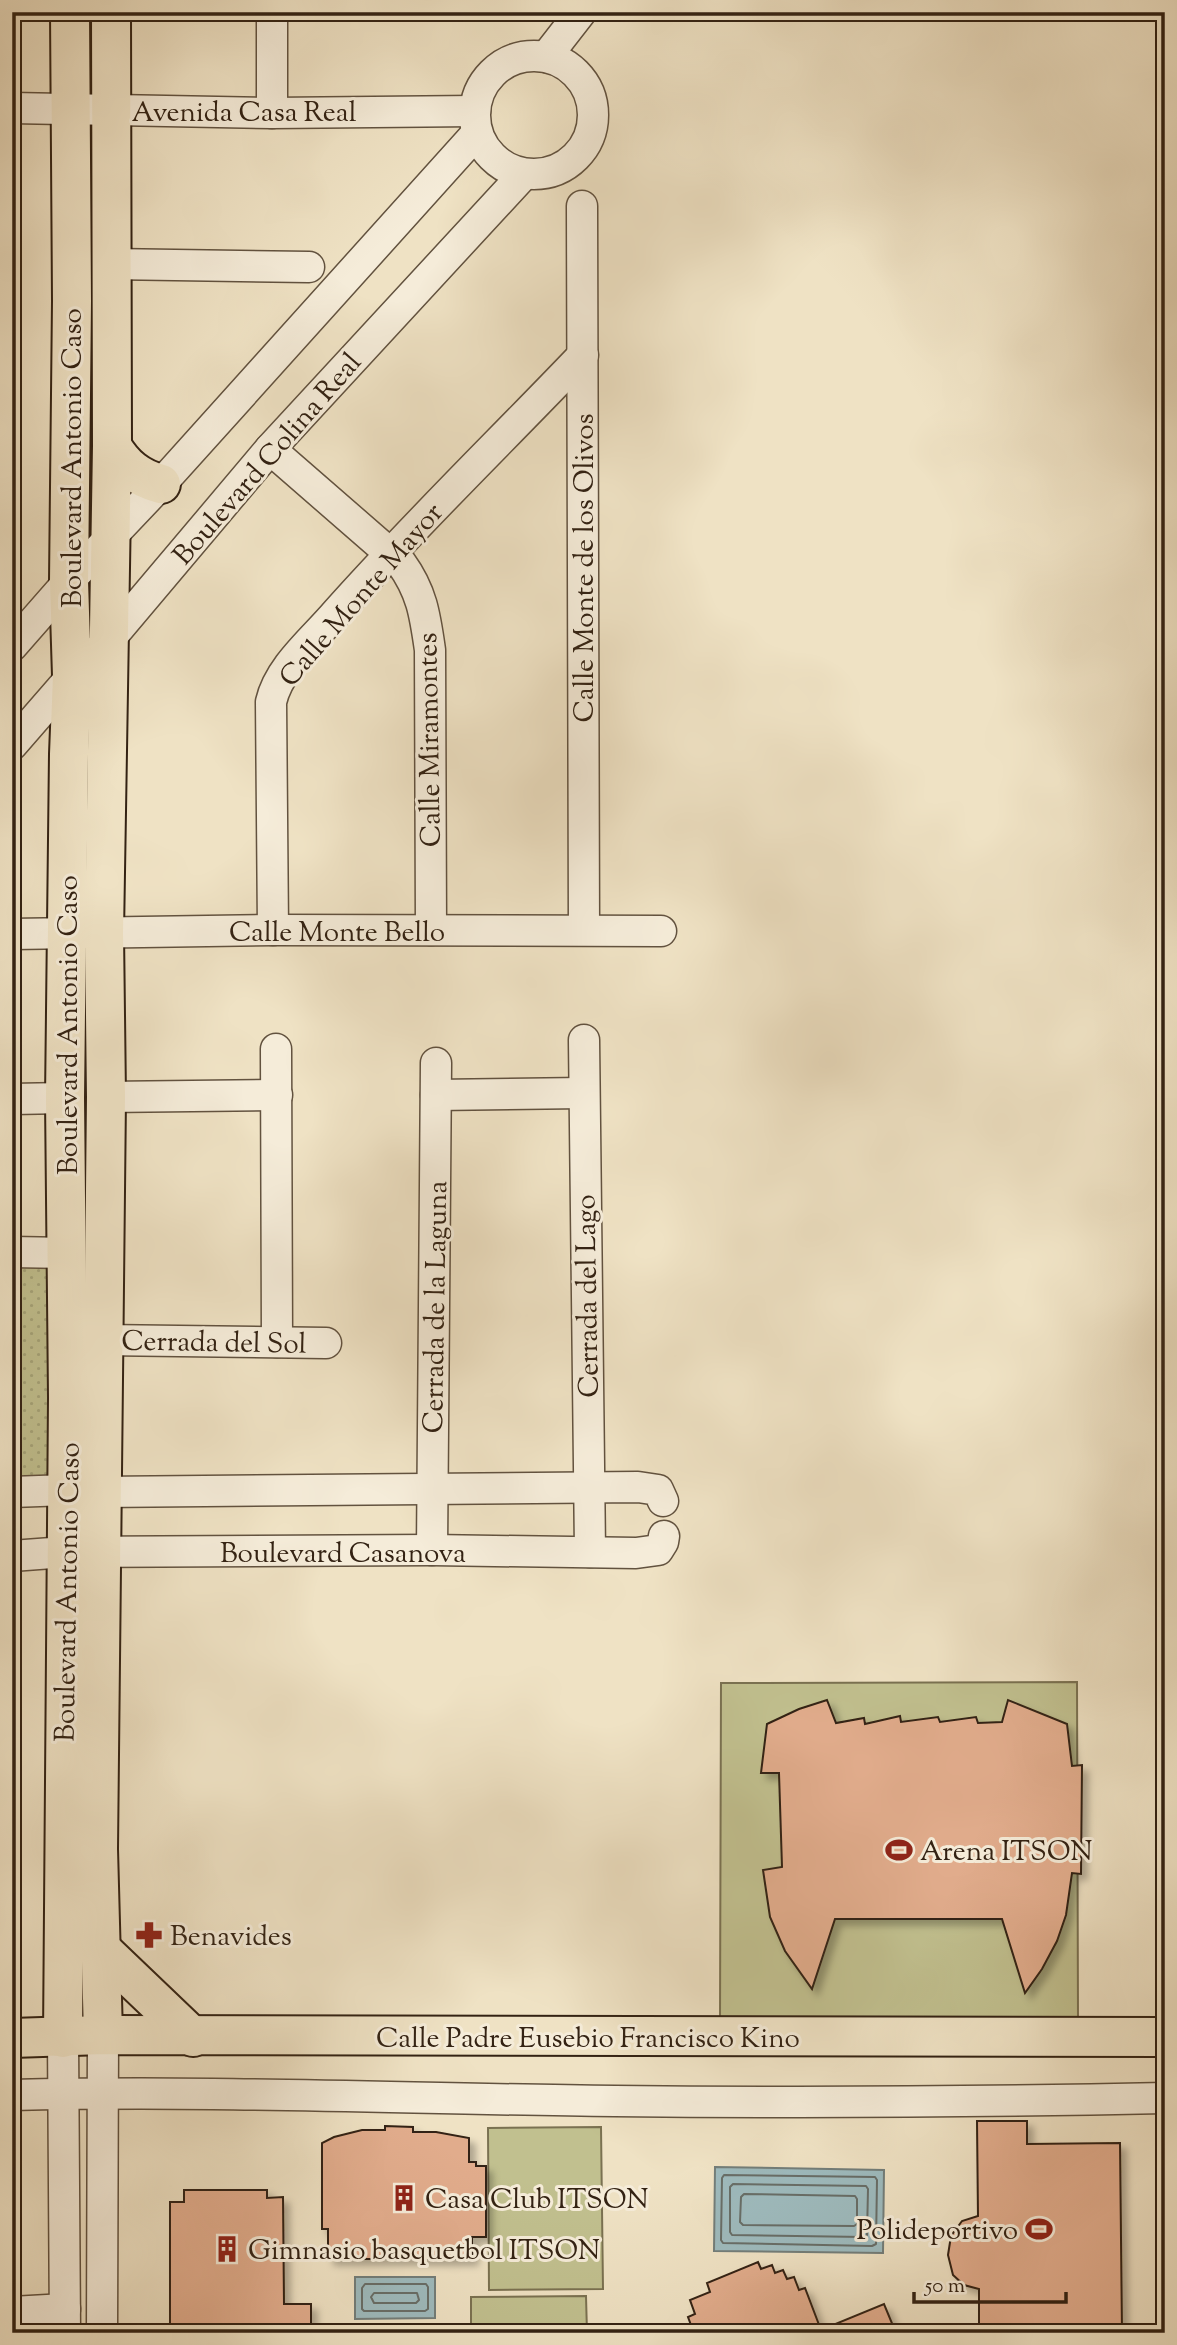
<svg xmlns="http://www.w3.org/2000/svg" width="1177" height="2345" font-family="'Sorts Mill Goudy',serif">
  <defs>
    <pattern id="park-dots" width="8" height="8" patternUnits="userSpaceOnUse" patternTransform="scale(1.75)"><rect width="8" height="8" fill="#c1c08f"/><path d="M2 2h.1M6 6h.1" fill="none" stroke="#a6a57a" stroke-width="1.8" stroke-linecap="round"/></pattern>
    <filter id="shadow"><feDropShadow dx="6" dy="6" stdDeviation="3.5" flood-color="#0004"/></filter>
  </defs>
  <rect width="100%" height="100%" fill="#efe2c4"/>
  <filter id="stains"><feTurbulence type="fractalNoise" baseFrequency=".00286" numOctaves="4"/><feColorMatrix values="0 0 0 0 .2 0 0 0 0 .09 0 0 0 0 .02 0 0 0 .5 -.17"/></filter>
  <radialGradient id="worn" r=".72"><stop offset=".6" stop-color="#630" stop-opacity="0"/><stop offset="1" stop-color="#630" stop-opacity=".3"/></radialGradient>
  <g fill="#c1c08f" stroke="#7a7151" stroke-width="2">
    <path d="M1077,1682L1078,2018L720,2019L721,1683Z"/>
    <path d="M601,2127L603,2289L489,2290L488,2128Z"/>
    <path d="M586,2296L587,2333H471V2297Z"/>
  </g>
  <path fill="url(#park-dots)" stroke="#7a7151" stroke-width="2" d="M48,1259L49,1478H12V1261Z"/>
  <g fill="#9ebbbe" stroke="#737e7a" stroke-width="2">
    <path d="M715,2167L884,2170L883,2253L714,2251Z"/>
    <path d="M435,2277V2318L355,2319V2277Z"/>
  </g>
  <g fill="none" stroke-linecap="round" stroke-linejoin="round">
    <g stroke="#686e68" stroke-width="2">
      <path d="M724,2175L875,2177L877,2180L876,2244L872,2246L723,2243L721,2240L722,2178Z"/>
      <path d="M733,2184L866,2186L868,2189L867,2235L864,2237L732,2235L730,2232V2187Z"/>
      <path d="M744,2194L855,2196L857,2199V2224L854,2226L743,2225L740,2222L741,2197Z"/>
      <path d="M365,2284H426L428,2287V2309L425,2311H364L362,2309V2288Z"/>
      <path d="M374,2293H417L419,2300L416,2303H374L371,2297Z"/>
    </g>
  </g>
  <g fill="#e1ac8c" stroke="#332213" stroke-width="2" filter="url(#shadow)">
    <path d="M827,1700L836,1723L864,1718L865,1724L900,1716L901,1722L938,1717L940,1722L976,1717L978,1723L1002,1722L1008,1700L1067,1724L1072,1766L1082,1765L1081,1874L1072,1873L1066,1915L1057,1941L1042,1969L1025,1993L1002,1919H835L812,1989L785,1951L770,1917L763,1870L782,1867L779,1773H761L767,1724L799,1709Z"/>
    <path d="M977,2121H1027V2144L1120,2143L1122,2333H979V2289L964,2285L953,2275L948,2255L951,2236L962,2221L978,2216Z"/>
    <path d="M385,2126L413,2127V2132H436L469,2138V2162H476V2166H486V2237H472V2259H328V2229H322V2143L334,2137L362,2130H385Z"/>
    <path d="M184,2190H267V2198L283,2197L284,2304H311V2329H275V2333H170V2202H184Z"/>
    <path d="M758,2262L761,2269L772,2265L775,2273L783,2270L787,2279L794,2277L799,2290L805,2288L821,2330L884,2304L896,2333H694L688,2317L695,2314L690,2300L710,2292L707,2283Z"/>
  </g>
  <g fill="none" stroke-linecap="round" stroke-linejoin="round">
    <defs>
      <g id="minor">
        <circle cx="534" cy="115" r="59"/>
        <path d="M546,57L581,12"/>
        <path d="M12,108L272,113L475,111"/>
        <path d="M272,113V12"/>
        <path d="M582,206L584,930"/>
        <path d="M110,264L309,267"/>
        <path d="M270,449L401,563C422,592 425,615 430,650L431,930"/>
        <path d="M12,646L69,581L161,484L477,133"/>
        <path d="M12,745L72,676L108,641L270,449L524,174"/>
        <path d="M273,930L271,702C279,667 313,640 336,613C415,524 501,441 583,355"/>
        <path d="M12,934L273,930L661,931"/>
        <path d="M584,1040L590,1552"/>
        <path d="M276,1049L277,1342"/>
        <path d="M436,1095L583,1093"/>
        <path d="M106,1097L277,1095"/>
        <path d="M12,1099L65,1098"/>
        <path d="M12,1252L68,1253"/>
        <path d="M102,1340L326,1343"/>
        <path d="M12,1492L67,1490L101,1492L638,1487L658,1490L663,1501"/>
        <path d="M432,1550L436,1063"/>
        <path d="M12,1556L65,1552L432,1550L636,1553L658,1550L663,1542L664,1536"/>
        <path d="M63,2038L65,2333"/>
        <path d="M12,2095C213,2090 414,2099 615,2101C798,2103 981,2102 1165,2098"/>
        <path d="M12,2312L65,2309"/>
        <path d="M102,2333L103,2035"/>
      </g>
      <g id="major">
        <path d="M112,446C124,466 138,478 161,484"/>
        <path d="M102,1950L193,2037"/>
        <path d="M103,2035L98,1849L106,1097L104,933L112,446L111,12"/>
        <path d="M12,2038L103,2035L1165,2037"/>
        <path d="M63,2038L68,1398L65,1098L69,754L72,676L69,581L72,301L70,12"/>
      </g>
    </defs>
    <use href="#minor" stroke="#62523f" stroke-width="33"/>
    <use href="#major" stroke="#332213" stroke-width="42"/>
    <use href="#minor" stroke="#f5ecd9" stroke-width="30"/>
    <use href="#major" stroke="#efe2c4" stroke-width="38"/>
  </g>
  <defs>
    <symbol id="stadium-bare" viewBox="-9 -9 18 18"><path d="M0-5a6.5 5 0 1 0 0 10a6.5 5 0 1 0 0-10ZM-3.5-1.8h7v3.6h-7Z" fill="#8f2418" stroke="#f5ecd9" stroke-width="2.5" paint-order="stroke"/></symbol>
    <symbol id="pharmacy-bare" viewBox="-9 -9 18 18"><path d="M-2-6h4v4h4v4h-4v4h-4v-4h-4v-4h4Z" fill="#8f2418" stroke="#f5ecd9" stroke-width="2.5" paint-order="stroke"/></symbol>
    <symbol id="building-bare" viewBox="-9 -9 18 18"><path d="M-4-6H4V6H1V3H-1V6H-4ZM-2.5-4.3h1.7v1.8h-1.7ZM.8-4.3h1.7v1.8H.8ZM-2.5-1h1.7V.8h-1.7ZM.8-1h1.7V.8H.8Z" fill="#8f2418" stroke="#f5ecd9" stroke-width="2.5" paint-order="stroke"/></symbol>
  </defs>
  <g fill-rule="evenodd">
    <use href="#stadium-bare" x="880" y="1831" width="38" height="38"/>
    <use href="#pharmacy-bare" x="130" y="1916" width="38" height="38"/>
    <use href="#building-bare" x="385" y="2179" width="38" height="38"/>
    <use href="#stadium-bare" x="1020" y="2210" width="38" height="38"/>
    <use href="#building-bare" x="208" y="2230" width="38" height="38"/>
  </g>
  <g text-anchor="middle" stroke-width="6" stroke-linejoin="round" paint-order="stroke">
    <g font-size="28" fill="#332213" stroke="#f5ecd9">
      <text x="244" y="121">Avenida Casa Real</text>
      <text transform="translate(71 458) rotate(-90)" y="10">Boulevard Antonio Caso</text>
      <text transform="translate(266 458) rotate(-49)" y="10">Boulevard Colina Real</text>
      <text transform="translate(583 568) rotate(-90)" y="10">Calle Monte de los Olivos</text>
      <text transform="translate(360 594) rotate(-49)" y="10">Calle Monte Mayor</text>
      <text transform="translate(428 740) rotate(-91)" y="10">Calle Miramontes</text>
      <text x="337" y="941">Calle Monte Bello</text>
      <text transform="translate(67 1025) rotate(-90)" y="10">Boulevard Antonio Caso</text>
      <text transform="translate(586 1296) rotate(-91)" y="10">Cerrada del Lago</text>
      <text transform="translate(434 1307) rotate(-89)" y="10">Cerrada de la Laguna</text>
      <text transform="translate(214 1341) rotate(1)" y="10">Cerrada del Sol</text>
      <text x="343" y="1562">Boulevard Casanova</text>
      <text transform="translate(66 1592) rotate(-89)" y="10">Boulevard Antonio Caso</text>
      <text x="588" y="2047">Calle Padre Eusebio Francisco Kino</text>
    </g>
    <g font-size="28" fill="#332213" stroke="#f5ecd9" text-anchor="start">
      <text x="920" y="1860">Arena ITSON</text>
      <text x="170" y="1945">Benavides</text>
      <text x="425" y="2208">Casa Club ITSON</text>
      <text x="1018" y="2239" text-anchor="end">Polideportivo</text>
      <text x="248" y="2259">Gimnasio basquetbol ITSON</text>
    </g>
  </g>
  <rect width="1177" height="2345" fill="none" stroke="#efe2c4" stroke-width="42"/>
  <rect x="14" y="14" width="1149" height="2317" fill="none" stroke="#332213" stroke-width="3.5"/>
  <rect x="21" y="21" width="1135" height="2303" fill="none" stroke="#332213" stroke-width="2"/>
  <path d="M914 2292v10h152v-10" fill="none" stroke="#332213" stroke-width="3.5"/>
  <text x="925" y="2292" font-size="21" fill="#332213" stroke="#f5ecd9" stroke-width="5" paint-order="stroke">50 m</text>
  <rect width="100%" height="100%" filter="url(#stains)"/>
  <rect width="100%" height="100%" fill="url(#worn)"/>
</svg>
